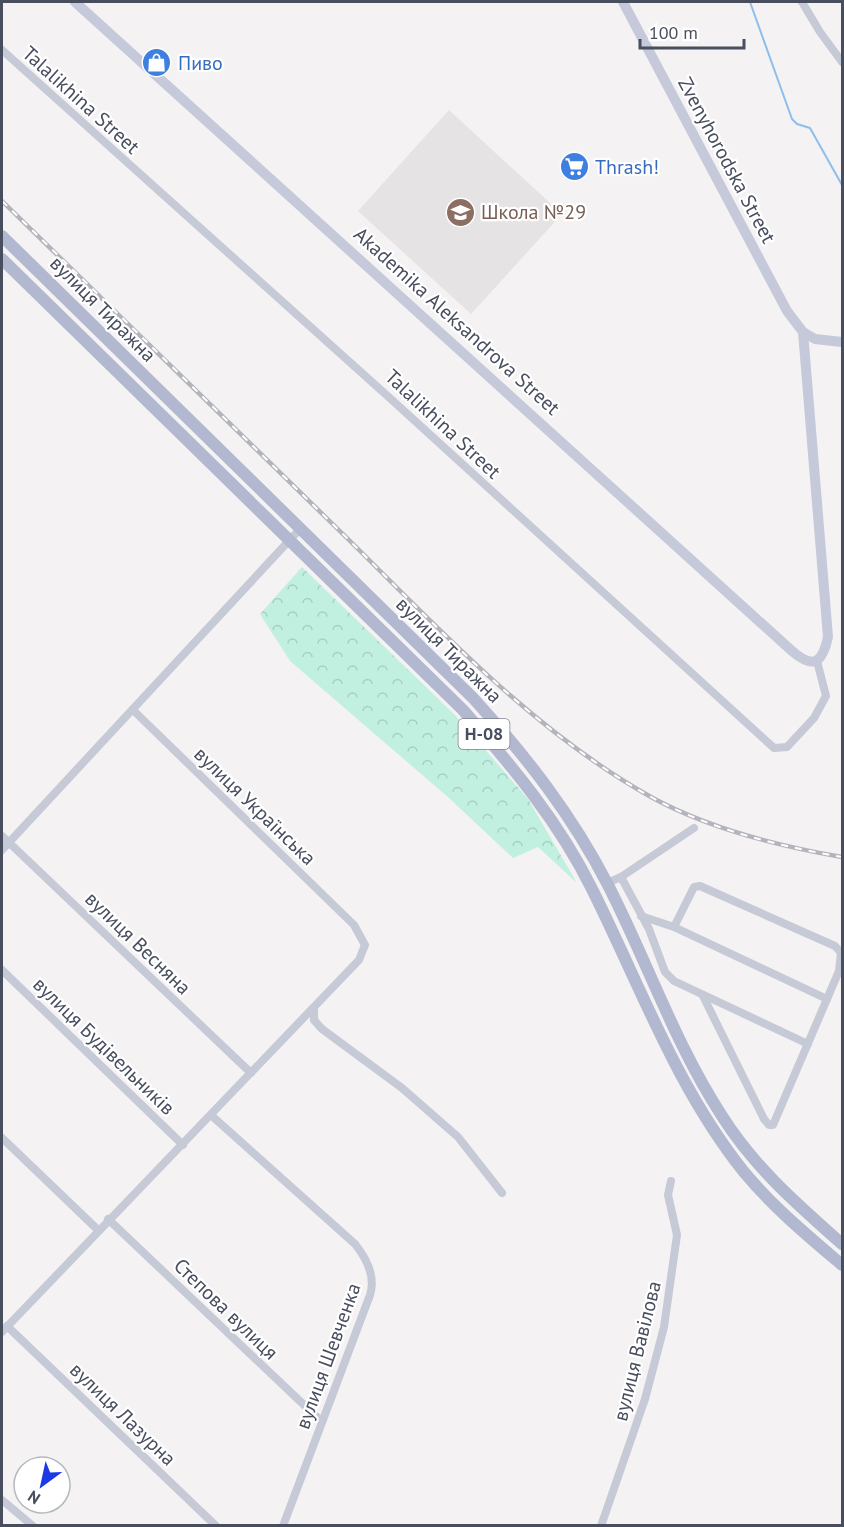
<svg xmlns="http://www.w3.org/2000/svg" width="844" height="1527" font-family="'PT Sans',sans-serif">
  <defs>
    <pattern id="forest-crowns" width="20" height="18" patternUnits="userSpaceOnUse" patternTransform="scale(1.5)"><rect width="20" height="18" fill="#c1f0e1"/><path d="M2 6a3 3 0 1 1 6 0M12 15a3 3 0 1 1 6 0" fill="none" stroke="#a7cfc3"/></pattern>
  </defs>
  <rect width="100%" height="100%" fill="#f4f2f2"/>
  <path fill="#e5e3e4" d="M449,110L562,214L471,314L358,211Z"/>
  <path fill="url(#forest-crowns)" d="M302,567L456,716L528,799L577,883L538,847L513,858L449,798L290,661L260,614Z"/>
  <g fill="none" stroke-linecap="round" stroke-linejoin="round">
    <path stroke="#8fbeec" stroke-width="2" d="M750,2L792,119L797,124L810,128L842,185"/>
    <g stroke="#c6c9d6" stroke-width="8">
      <path d="M802,2L820,32L842,62"/>
      <path d="M2,50L392,400L774,748L787,747L814,718L826,696L817,661"/>
      <path d="M2,836L251,1073"/>
      <path d="M2,850L299,530"/>
      <path d="M621,877L649,929L665,972L674,981L808,1044"/>
      <path d="M607,883L621,877L694,828"/>
      <path d="M641,916L674,927L827,999"/>
      <path d="M674,927L694,887L700,886L835,946L841,953L839,971L773,1125H769L764,1119L703,996"/>
      <path d="M2,970L183,1145"/>
      <path d="M314,1008V1020L322,1029L402,1088L458,1137L502,1193"/>
      <path d="M212,1116L355,1244C367,1259 376,1276 370,1295L283,1526"/>
      <path d="M2,1138L98,1230"/>
      <path d="M108,1219L322,1422"/>
      <path d="M7,1326L216,1526"/>
      <path d="M2,1332L359,960L365,945L354,925L133,710"/>
      <path d="M2,1500L33,1526"/>
      <path d="M601,1526L645,1399L664,1327L677,1235L668,1195L671,1181"/>
    </g>
    <g stroke="#c5c9da" stroke-width="10">
      <path d="M75,2L792,651C813,669 822,664 828,637L803,332L787,311L623,2"/>
      <path d="M803,332L815,339L842,342"/>
    </g>
    <g stroke="#b2b8cf" stroke-width="12">
      <path d="M2,236L473,698C526,756 572,815 608,885C647,961 675,1044 722,1116C754,1167 798,1205 842,1244"/>
      <path d="M2,259L463,710C512,766 559,822 592,889C640,985 676,1087 744,1172C773,1207 808,1236 842,1265"/>
    </g>
    <defs>
      <path id="rail" d="M2,201C118,313 233,427 349,540C443,633 535,732 651,797C709,829 778,846 842,857"/>
    </defs>
    <use href="#rail" stroke="#b4b4bc" stroke-width="4.5"/>
    <use href="#rail" stroke="#fff" stroke-width="2" stroke-dasharray="7" stroke-linecap="butt"/>
  </g>
  <defs>
    <symbol id="shop-disc" viewBox="-11 -11 22 22"><circle r="9.5" fill="#3f7fe0" stroke="#fff"/><path d="M-5-2.5h2.3a2.7 3.5 0 0 1 5.4 0H5L5.5 6h-11ZM-1.5-2.5h3a1.5 2.3 0 0 0-3 0Z" fill="#fff"/></symbol>
    <symbol id="supermarket-disc" viewBox="-11 -11 22 22"><circle r="9.5" fill="#3f7fe0" stroke="#fff"/><path d="M-6-5.5h2.5l.6 2H6L4.5 2H-2.5L-4.4-4H-6ZM-1.5 3.2a1.3 1.3 0 1 0 .1 0ZM3 3.2a1.3 1.3 0 1 0 .1 0Z" fill="#fff"/></symbol>
    <symbol id="school-disc" viewBox="-11 -11 22 22"><circle r="9.5" fill="#8d6e63" stroke="#fff"/><path d="M0-5L7-2L0 1L-7-2ZM-4 1L0 2.5L4 1V4Q0 6-4 4Z" fill="#fff"/></symbol>
  </defs>
  <g fill-rule="evenodd">
    <use href="#shop-disc" x="140" y="46" width="33" height="33"/>
    <use href="#supermarket-disc" x="558" y="150" width="33" height="33"/>
    <use href="#school-disc" x="444" y="196" width="33" height="33"/>
  </g>
  <g text-anchor="middle" stroke-width="4.5" stroke-linejoin="round" paint-order="stroke">
    <rect fill="#fff" stroke="#80838f" stroke-width="1.5" x="458.5" y="719" width="51" height="30" rx="4.5"/>
    <g font-size="18" font-weight="bold" fill="#494e5f">
      <text x="484" y="740">Н-08</text>
    </g>
    <g font-size="20" fill="#366cbe" stroke="#fff" text-anchor="start">
      <text x="178" y="70">Пиво</text>
      <text x="595" y="174">Thrash!</text>
    </g>
    <g font-size="20" fill="#494e5f" stroke="#fff">
      <text transform="translate(81 100) rotate(42)" y="7">Talalikhina Street</text>
      <text transform="translate(727 160) rotate(62)" y="7">Zvenyhorodska Street</text>
      <text transform="translate(103 309) rotate(45)" y="7">вулиця Тиражна</text>
      <text transform="translate(457 321) rotate(42)" y="7">Akademika Aleksandrova Street</text>
      <text transform="translate(443 424) rotate(43)" y="7">Talalikhina Street</text>
      <text transform="translate(449 650) rotate(45)" y="7">вулиця Тиражна</text>
      <text transform="translate(255 806) rotate(44)" y="7">вулиця Українська</text>
      <text transform="translate(138 943) rotate(44)" y="7">вулиця Весняна</text>
      <text transform="translate(104 1046) rotate(44)" y="7">вулиця Будівельників</text>
      <text transform="translate(226 1309) rotate(44)" y="7">Степова вулиця</text>
      <text transform="translate(637 1351) rotate(-76)" y="7">вулиця Вавілова</text>
      <text transform="translate(328 1356) rotate(-70)" y="7">вулиця Шевченка</text>
      <text transform="translate(123 1414) rotate(44)" y="7">вулиця Лазурна</text>
    </g>
    <g font-size="20" fill="#785e54" stroke="#fff" text-anchor="start">
      <text x="481" y="219">Школа №29</text>
    </g>
  </g>
  <rect width="844" height="1527" fill="none" stroke="#494e5f" stroke-width="6"/>
  <g transform="translate(42 1485) rotate(213)"><circle r="28" fill="#ffffff" stroke="#b6b8bf" stroke-width="1.5"/>
  <path d="M0-4.5L10 22L0 15L-10 22Z" fill="#1b39e5"/>
  <text y="-9" font-size="16" font-weight="bold" text-anchor="middle" fill="#494e5f">N</text>
  </g>
  <path d="M640 39v9h104v-9" fill="none" stroke="#494e5f" stroke-width="3"/>
  <text x="649" y="39" font-size="18" fill="#494e5f" stroke="#ffffff" stroke-width="4.5" paint-order="stroke">100 m</text>
</svg>
